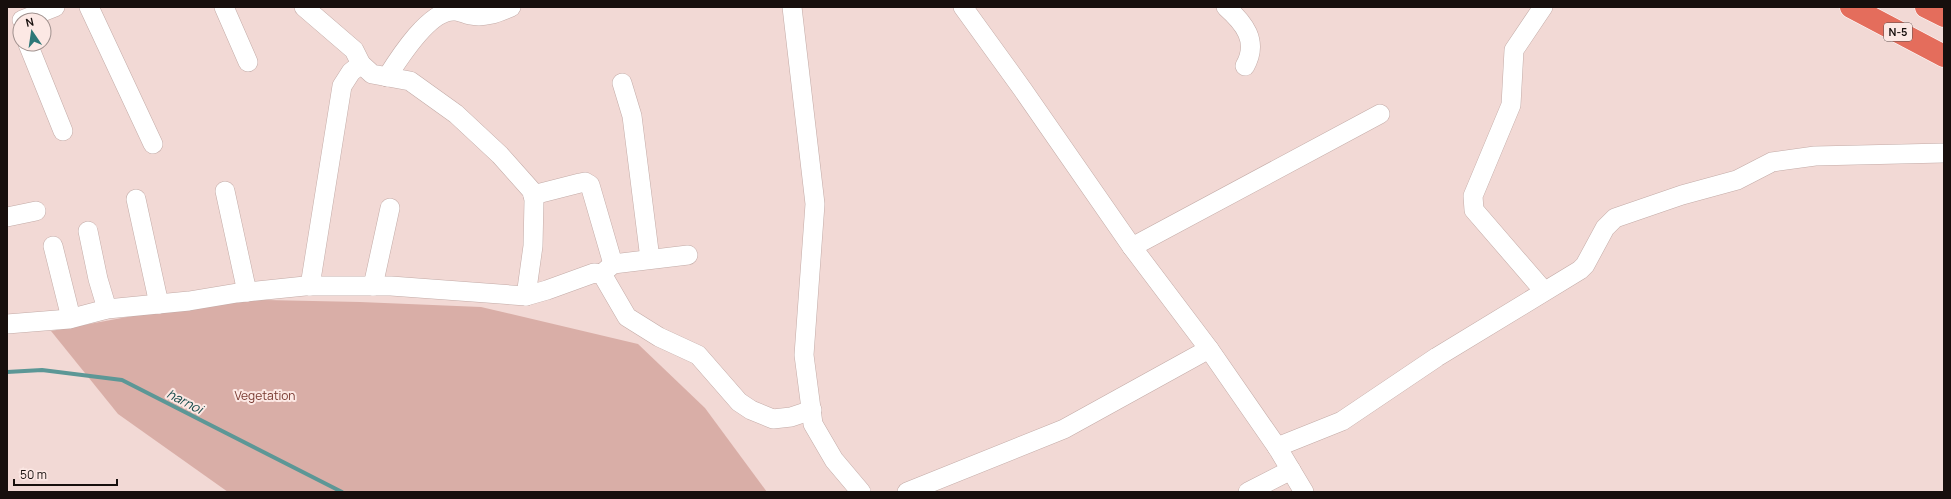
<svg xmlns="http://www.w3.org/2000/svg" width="1951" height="499" font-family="Manrope,sans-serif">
  <rect width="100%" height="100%" fill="#f2d9d5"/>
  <path fill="#d9aea7" d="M225,299L360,302L481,307L638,344L705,408L767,492H228L118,414L51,331Z"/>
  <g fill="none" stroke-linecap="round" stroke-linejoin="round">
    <path stroke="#5c9796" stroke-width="4" d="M7,372L42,370L122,380L342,492"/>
    <defs>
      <g id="minor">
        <path d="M89,7L153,144"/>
        <path d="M224,7L248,62"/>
        <path d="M304,7L354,50L361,64L372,74L410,81L456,114L500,155L532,191L534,200L533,246L526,296"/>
        <path d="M792,7L815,204L804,355L813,424L834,460L861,492"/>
        <path d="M963,7L1023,90L1132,247L1209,349L1277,447"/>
        <path d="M1226,7C1244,23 1259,41 1245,66"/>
        <path d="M1543,7L1514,50L1511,105L1473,196L1474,210L1544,291"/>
        <path d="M22,20L55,7"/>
        <path d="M28,44L63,131"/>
        <path d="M387,77C399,58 430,9 455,11C460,11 465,14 470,15C485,18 497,13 511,7"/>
        <path d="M622,83L632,116L650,259"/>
        <path d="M225,191L247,292"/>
        <path d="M533,195L580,183L585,182L590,185L613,264"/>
        <path d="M136,199L159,304"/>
        <path d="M7,217L36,211"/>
        <path d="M88,231L98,279L107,309"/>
        <path d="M53,246L71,318"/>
        <path d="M1132,247L1380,114"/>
        <path d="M604,272L613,264L688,255"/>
        <path d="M310,286L342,86L351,72L361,64"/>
        <path d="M373,286L390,208"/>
        <path d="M7,324L69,319L107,309L189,301L237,293L305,286H391L526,296L547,290L594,273L602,274L627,317L659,337L698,355L739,402L751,410L773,419L791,417L812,410"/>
        <path d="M907,492L1064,429L1209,349"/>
        <path d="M1248,492L1291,470"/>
        <path d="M1304,492L1277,447L1342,421L1437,357L1580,270L1585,265L1605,228L1615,218L1682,195L1737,180L1772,162L1815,156L1944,153"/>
      </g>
      <g id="highway">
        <path d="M1851,7L1944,56"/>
        <path d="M1926,7L1944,16"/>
      </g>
    </defs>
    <use href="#minor" stroke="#c3aba7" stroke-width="20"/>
    <use href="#highway" stroke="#fff" stroke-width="23"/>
    <use href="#minor" stroke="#fff" stroke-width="19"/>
    <use href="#highway" stroke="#e46d5c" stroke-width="22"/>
  </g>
  <g text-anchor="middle" stroke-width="4" stroke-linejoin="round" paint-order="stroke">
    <rect fill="#fce8e4" stroke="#5c504e" stroke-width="1" x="1884" y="23" width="28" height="18" rx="3"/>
    <g font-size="11" font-weight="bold" fill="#170f0d">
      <text x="1898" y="36">N-5</text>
    </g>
    <g font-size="12" fill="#783930" stroke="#fce8e4">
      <text x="265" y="400">Vegetation</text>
    </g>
    <g font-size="13" font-style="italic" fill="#144a4a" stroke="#fce8e4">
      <text transform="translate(185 401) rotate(27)" y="5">harnoi</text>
    </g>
  </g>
  <rect width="1951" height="499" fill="none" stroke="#170f0d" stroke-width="16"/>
  <g transform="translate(32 32) rotate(347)"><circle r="19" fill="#fce8e4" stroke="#a0918e"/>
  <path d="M0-3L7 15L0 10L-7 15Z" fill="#2d7777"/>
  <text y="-6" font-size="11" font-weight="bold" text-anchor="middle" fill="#170f0d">N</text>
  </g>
  <path d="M14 479v6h103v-6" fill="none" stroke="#170f0d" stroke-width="2"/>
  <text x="20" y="479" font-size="12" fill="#170f0d" stroke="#fce8e4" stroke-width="3" paint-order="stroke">50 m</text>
</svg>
